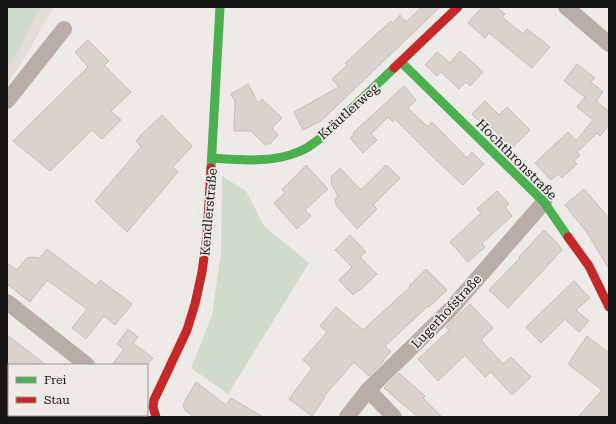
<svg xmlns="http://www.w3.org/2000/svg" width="616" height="424" font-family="'Roboto Serif',serif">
  <rect width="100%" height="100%" fill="#edeae8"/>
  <path fill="#e2dbd6" d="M7,7H54L25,57L7,84Z"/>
  <g fill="#d1dbcc">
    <path d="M7,7H41L36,14L21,46L7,65Z"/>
    <path d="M222,176L246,191L264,226L309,263L228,394L191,368L212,315L221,253Z"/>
  </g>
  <g fill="#dbd2cb" stroke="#c0bebd">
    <path d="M422,7H440L321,121L303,130L294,112L339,87L332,79L347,65L345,63L391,21L393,23L400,15L406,22Z"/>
    <path d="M482,7H496L505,14L502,17L523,34L527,29L550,47L532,68L489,33L485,38L468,23Z"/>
    <path d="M88,40L109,61L104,65L131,92L111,111L121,120L102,139L92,130L50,171L13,141L88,67L75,52Z"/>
    <path d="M460,51L483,72L470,86L466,82L459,89L441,72L437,76L425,65L437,52L450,63Z"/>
    <path d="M577,64L595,78L591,82L603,92L596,101L609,112V125L600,136L597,133L577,152L580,155L574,161L577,164L562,178L558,174L551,180L535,163L568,132L576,141L593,120L577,107L585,97L564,81Z"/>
    <path d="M248,84L258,103L262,99L282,118L272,128L278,135L270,144H264L251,131H234L235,101L231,94Z"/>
    <path d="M404,86L416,100L408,108L428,127L432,122L467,158L472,152L484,164L463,185L436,160L395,119L393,122L388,117L371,134L377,140L363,153L350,138L354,135L353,133Z"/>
    <path d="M485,101L499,115L507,107L530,130L512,148L487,123L484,126L472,114Z"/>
    <path d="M162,115L192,146L173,167L178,172L127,232L95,201L141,147L136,141L141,135Z"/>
    <path d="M306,165L328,189L305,210L311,216L297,229L274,203L285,193L282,189L294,178Z"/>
    <path d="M386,165L400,178L373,205L377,209L357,229L336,205L335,199L338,196L332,185L331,177L340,168L361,190Z"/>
    <path d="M584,189L609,218V269L586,231L565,205Z"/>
    <path d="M497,191L509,204L505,207L512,216L482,243L485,247L468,262L450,242L481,213L477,209Z"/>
    <path d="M544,230L558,244L562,250L508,308L489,290L520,258L519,257Z"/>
    <path d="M350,235L366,252L360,257L377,274L359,291L358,290L353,295L339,280L352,267L335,250Z"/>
    <path d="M47,249L96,286L100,280L132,304L115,325L104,316L86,339L72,328L87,309L47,280L30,302L7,284V263L17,270L27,258L31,257L40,258Z"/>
    <path d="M426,269L447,290L429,307L428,306L385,346L391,352L383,360L384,361L369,376L354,362L324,396L325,397L312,416L289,399L312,368L303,360L327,332L320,326L336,307L363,330L410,287L409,286Z"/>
    <path d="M574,281L590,298L576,310L589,321L579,332L565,319L541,343L526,327Z"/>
    <path d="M470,304L493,328L481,340L503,364L511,357L531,377L512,395L491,372L485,377L465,355L438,381L418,359L449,330L446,327Z"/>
    <path d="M128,329L138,337L133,343L153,358L147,365H112L124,349L117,344Z"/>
    <path d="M7,335L46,365H7Z"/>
    <path d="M587,336L609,353V417H578L602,390L568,364Z"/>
    <path d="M399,373L425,396L423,398L442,417H418L384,388Z"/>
    <path d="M196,382L226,405L231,398L263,417H194L185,410L183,406L184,403Z"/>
  </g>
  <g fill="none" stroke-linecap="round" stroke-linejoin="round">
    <g stroke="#b9aea7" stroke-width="16">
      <path d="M566,7L609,44"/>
      <path d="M7,101L64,29"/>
      <path d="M7,302L87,365"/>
      <path d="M368,390L394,417"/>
      <path d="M136,417L139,415"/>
      <path d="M347,417L368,390L450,310L544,202"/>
    </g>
    <g stroke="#4caf50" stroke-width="9">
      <path d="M401,62L544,202L568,237"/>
      <path d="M212,158C239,160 273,163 298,152C307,149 314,143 322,137L394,68"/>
      <path d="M211,168L220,7"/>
    </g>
    <g stroke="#c62828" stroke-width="9">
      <path d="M394,68L458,7"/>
      <path d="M568,237L589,266L609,307"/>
      <path d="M156,417L153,407L154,400L187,330L195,304L202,272L207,236L211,168"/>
    </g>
  </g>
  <g text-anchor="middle" stroke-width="3.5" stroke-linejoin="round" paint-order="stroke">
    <g font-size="13" fill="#181615" stroke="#eeeae7">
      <text transform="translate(348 111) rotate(-42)" y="5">Kräutlerweg</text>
      <text transform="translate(517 159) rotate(45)" y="5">Hochthronstraße</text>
      <text transform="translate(208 212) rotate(-85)" y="5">Kendlerstraße</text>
      <text transform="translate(446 311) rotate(-47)" y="5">Lugerhofstraße</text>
    </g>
  </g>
  <rect width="616" height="424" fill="none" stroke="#181615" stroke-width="16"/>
  <rect x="8" y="364" width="140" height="52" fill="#eeeae7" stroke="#989593"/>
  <rect x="16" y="377" width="20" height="6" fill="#4caf50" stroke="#989593"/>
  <text x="44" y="384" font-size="12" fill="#181615">Frei</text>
  <rect x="16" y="397" width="20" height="6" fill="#c62828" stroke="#989593"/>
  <text x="44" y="404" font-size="12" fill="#181615">Stau</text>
</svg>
